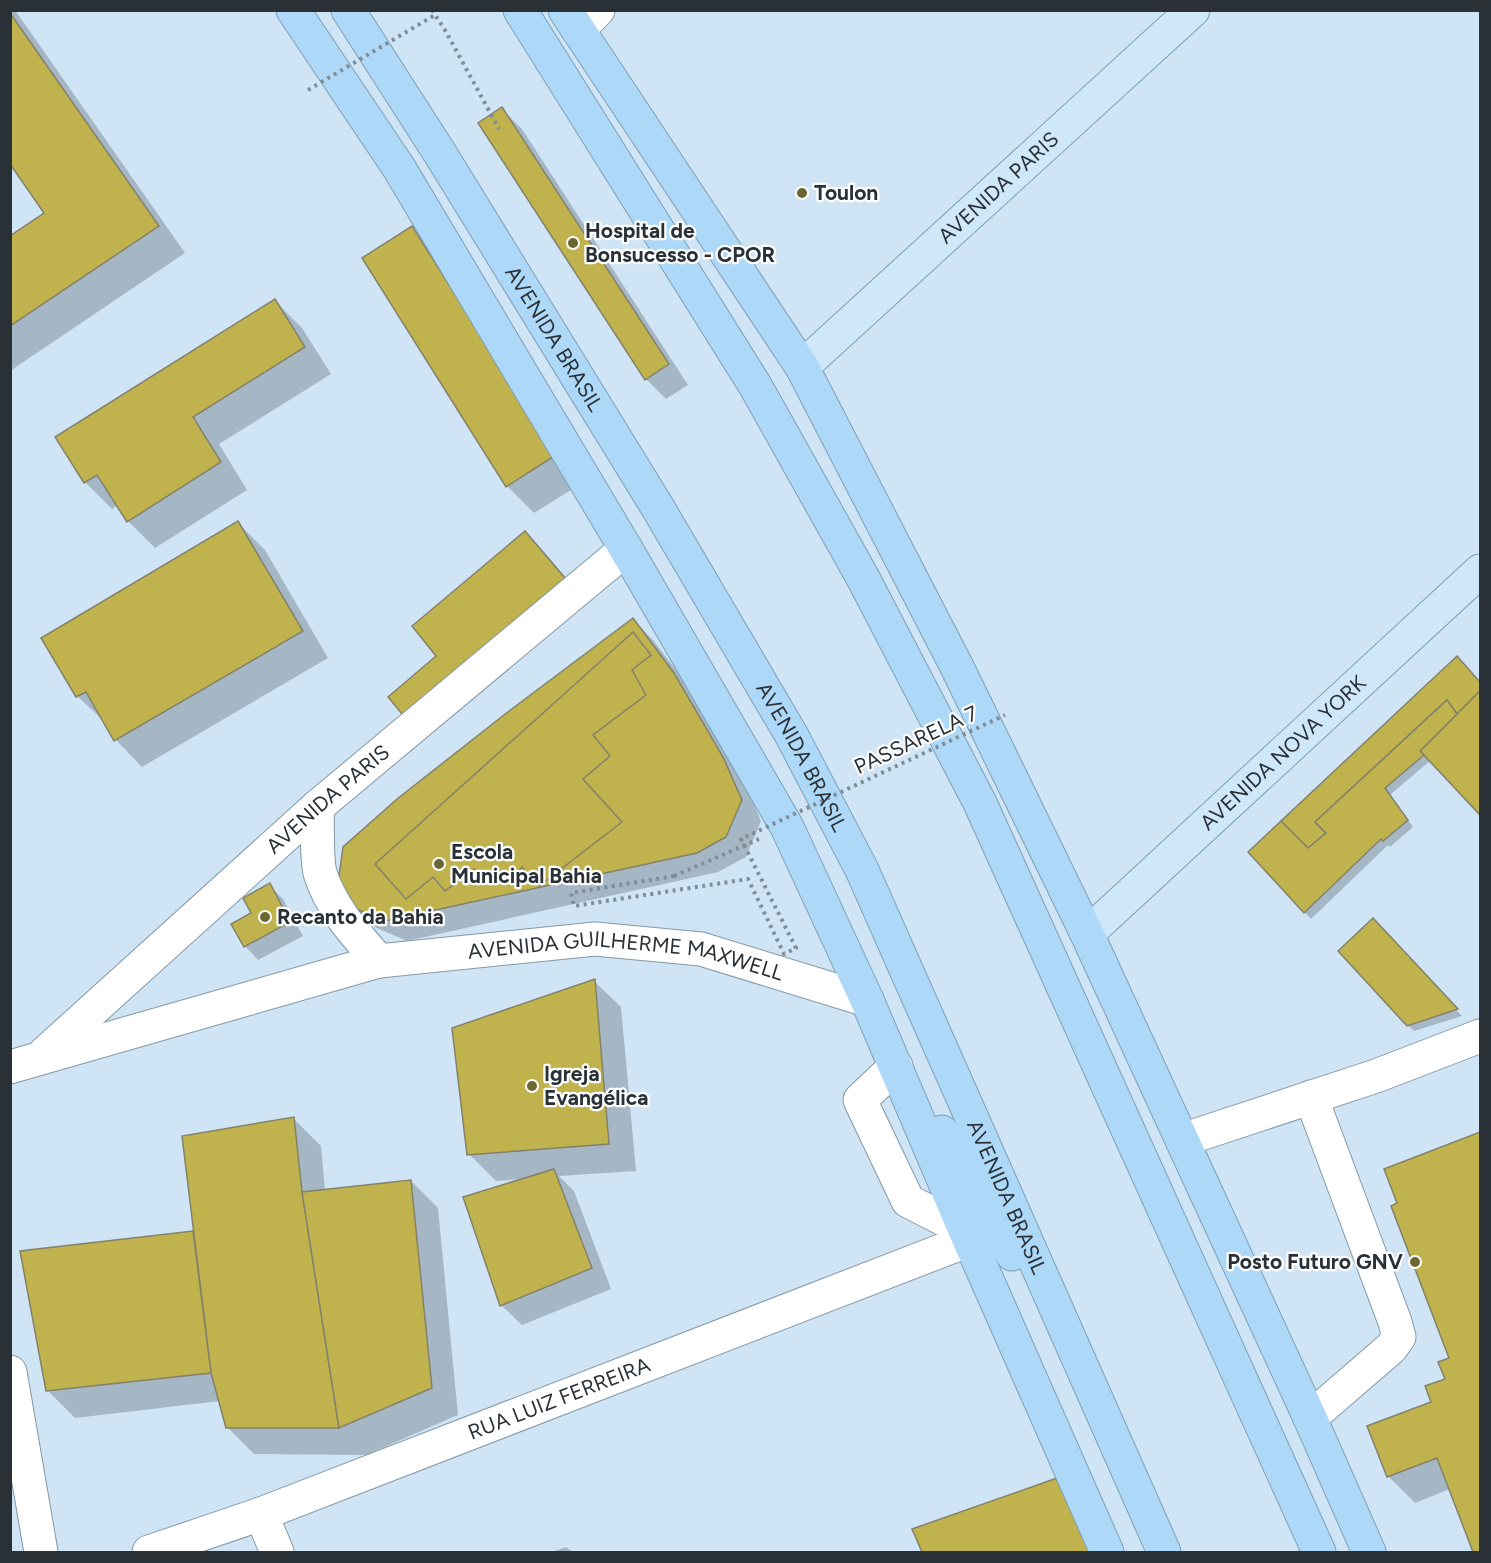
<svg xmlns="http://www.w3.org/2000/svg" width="1491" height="1563" font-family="Figtree,sans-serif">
  <rect width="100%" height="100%" fill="#cfe5f5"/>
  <g fill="#0003">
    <path d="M10,10H15L185,253L10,371V238L46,214L10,162Z"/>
    <path d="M502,109L522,129L688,385L666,399L646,379Z"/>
    <path d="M412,228L439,255L582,483L534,513L507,486Z"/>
    <path d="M275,301L302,328L331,374L219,444L247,490L155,548L128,521L118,505L112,509L85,482Z"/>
    <path d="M238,523L265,550L328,658L142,767L116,740L105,722L77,696Z"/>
    <path d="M525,533L545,553L584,599L439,656Z"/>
    <path d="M633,620L653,640L695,695L743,779L761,821L746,857L718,872L407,941L370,925L349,904Z"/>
    <path d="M1457,658L1480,683V813L1431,760L1390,795L1413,827L1390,847L1388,845L1311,919L1250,852Z"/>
    <path d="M269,885L283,899L303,936L258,960L245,946L253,913Z"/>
    <path d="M1373,920L1462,1016L1414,1031L1408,1025Z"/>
    <path d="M594,981L621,1007L636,1171L559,1176L574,1191L611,1289L522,1325L501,1305L522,1179L496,1181L469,1154Z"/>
    <path d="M294,1119L321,1146L325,1191L411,1181L438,1208L458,1415L366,1455L254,1454L227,1427L220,1401L75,1418L48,1391L21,1252L194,1233Z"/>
    <path d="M1480,1133V1552H1475L1450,1489L1415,1503L1388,1476L1447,1380L1451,1359L1386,1170Z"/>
    <path d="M914,1530L1103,1552H924Z"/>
    <path d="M566,1547L572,1552H552Z"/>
  </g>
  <g fill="#c0b34d" stroke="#84816b" stroke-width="1.5">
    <path d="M10,13L159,226L10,326V236L44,213L10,164Z"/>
    <path d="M502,107L669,364L645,380L478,123Z"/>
    <path d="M412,226L556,455L506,487L362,258Z"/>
    <path d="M275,299L305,347L193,417L221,462L127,522L97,475L84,483L55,437Z"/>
    <path d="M238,521L303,631L114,741L86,692L76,697L41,638Z"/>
    <path d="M525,531L565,578L403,715L388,697L436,656L412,626Z"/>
    <path d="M633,618L674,673L723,757L742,800L726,837L697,853L385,921L347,905L339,876L343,847L397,799L509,711Z"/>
    <path d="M633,632L651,655L632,670L646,695L593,735L610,756L583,779L622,822L539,886L522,867L510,879L503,874L489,883L474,869L445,891L433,877L406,899L375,864Z"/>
    <path d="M1457,656L1480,682V691L1457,714L1447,700L1315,822L1326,833L1308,848L1281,821Z"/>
    <path d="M1480,691V815L1420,751Z"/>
    <path d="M1447,700L1457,714L1420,751L1424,755L1385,788L1408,820L1383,841L1381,839L1304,913L1248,852L1281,821L1308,848L1326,833L1315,822Z"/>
    <path d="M270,883L290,922L244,947L231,924L251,913L243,898Z"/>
    <path d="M1373,918L1458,1009L1407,1026L1338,951Z"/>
    <path d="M595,979L609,1144L467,1155L452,1028Z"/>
    <path d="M294,1117L302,1192L339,1428H226L211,1373L182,1136Z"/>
    <path d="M1480,1132V1552H1473L1437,1458L1387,1477L1367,1426L1431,1402L1425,1386L1445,1379L1438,1362L1449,1358L1391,1206L1397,1203L1384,1169Z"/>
    <path d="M554,1169L592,1268L500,1306L463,1197Z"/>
    <path d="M411,1180L432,1388L339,1428L302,1192Z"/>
    <path d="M193,1231L211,1373L46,1391L20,1251Z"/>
    <path d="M1057,1478L1089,1552H922L912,1529Z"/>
  </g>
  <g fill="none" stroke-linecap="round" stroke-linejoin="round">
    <defs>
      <g id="minor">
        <path d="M578,30L598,10"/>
        <path d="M317,807C318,825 316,856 320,873C331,908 355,934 379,961"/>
        <path id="s1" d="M45,1053L317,807L626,549"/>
        <path d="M896,1066L860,1100L908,1201L965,1230"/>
        <path id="s2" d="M10,1067L379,961L595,939L701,949L867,1000"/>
        <path d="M1182,1140L1376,1076L1480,1036"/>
        <path d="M10,1372L41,1552"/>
        <path d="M1310,1418L1391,1348L1399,1337L1395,1322L1311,1097"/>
        <path d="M261,1514L277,1552"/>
        <path id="s3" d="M149,1552L261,1514L969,1240"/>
      </g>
      <g id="major">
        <path id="s4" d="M802,367L1193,10"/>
        <path id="s5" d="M1087,934L1480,571"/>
      </g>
      <g id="highway">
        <path d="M293,10L399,168L626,549L787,827L867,1000L965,1230L1107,1552"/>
        <path id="s6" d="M348,10L441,155L658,508L792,736L862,870L1164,1552"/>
        <path d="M520,10L756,387L863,578L980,803L1319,1552"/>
        <path d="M565,10L802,367L957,667L1087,934L1310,1418L1369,1552"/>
        <path d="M942,1132L1012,1254"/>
      </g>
    </defs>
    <use href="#minor" stroke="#8398a7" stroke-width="35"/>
    <use href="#major" stroke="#7f9eb4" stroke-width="35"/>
    <use href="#highway" stroke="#7f9eb4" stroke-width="35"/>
    <g stroke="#7e8d98" stroke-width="4" stroke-dasharray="3 4.5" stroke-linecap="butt">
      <path d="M432,10L445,30L499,129"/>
      <path d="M674,876L759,839"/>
    </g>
    <use href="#minor" stroke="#fff" stroke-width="33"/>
    <use href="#major" stroke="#cee8fa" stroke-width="33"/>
    <use href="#highway" stroke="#aed8f7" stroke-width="33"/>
    <g stroke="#7e8d98" stroke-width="4" stroke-dasharray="3 4.5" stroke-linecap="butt">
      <path d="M308,90L435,15"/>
      <path d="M674,876L571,893L574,906L748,879L784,954L796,948L741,839L1005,715"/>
    </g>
  </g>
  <g fill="#6c6632" stroke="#fff" stroke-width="2">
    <circle cx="802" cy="193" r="6"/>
    <circle cx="573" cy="243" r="6"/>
    <circle cx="439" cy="864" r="6"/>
    <circle cx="265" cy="917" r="6"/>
    <circle cx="532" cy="1086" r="6"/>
    <circle cx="1415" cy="1262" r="6"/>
  </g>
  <g text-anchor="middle" stroke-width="4.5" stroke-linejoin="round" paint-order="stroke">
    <g font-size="21" fill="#293137" stroke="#fff">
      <text dy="7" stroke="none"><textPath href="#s4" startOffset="266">AVENIDA PARIS</textPath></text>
      <text dy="7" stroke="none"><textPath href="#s6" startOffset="388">AVENIDA BRASIL</textPath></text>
      <text transform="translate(916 740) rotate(-25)" y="7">PASSARELA 7</text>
      <text dy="7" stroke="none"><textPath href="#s5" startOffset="267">AVENIDA NOVA YORK</textPath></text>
      <text dy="7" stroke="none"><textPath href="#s6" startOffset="874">AVENIDA BRASIL</textPath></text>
      <text dy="7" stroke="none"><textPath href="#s1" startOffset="380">AVENIDA PARIS</textPath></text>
      <text dy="7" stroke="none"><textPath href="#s2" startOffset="633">AVENIDA GUILHERME MAXWELL</textPath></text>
      <text dy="7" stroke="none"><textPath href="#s6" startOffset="1360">AVENIDA BRASIL</textPath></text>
      <text dy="7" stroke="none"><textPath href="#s3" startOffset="438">RUA LUIZ FERREIRA</textPath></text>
    </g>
    <g font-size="21" font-weight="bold" fill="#293137" stroke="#fff" text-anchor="start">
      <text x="814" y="200">Toulon</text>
      <text x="585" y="238">Hospital de<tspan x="585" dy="24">Bonsucesso - CPOR</tspan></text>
      <text x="451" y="859">Escola<tspan x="451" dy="24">Municipal Bahia</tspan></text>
      <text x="277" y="924">Recanto da Bahia</text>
      <text x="544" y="1081">Igreja<tspan x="544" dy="24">Evangélica</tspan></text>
      <text x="1403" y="1269" text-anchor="end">Posto Futuro GNV</text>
    </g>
  </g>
  <rect width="1491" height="1563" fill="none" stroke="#293137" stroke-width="24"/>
</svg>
